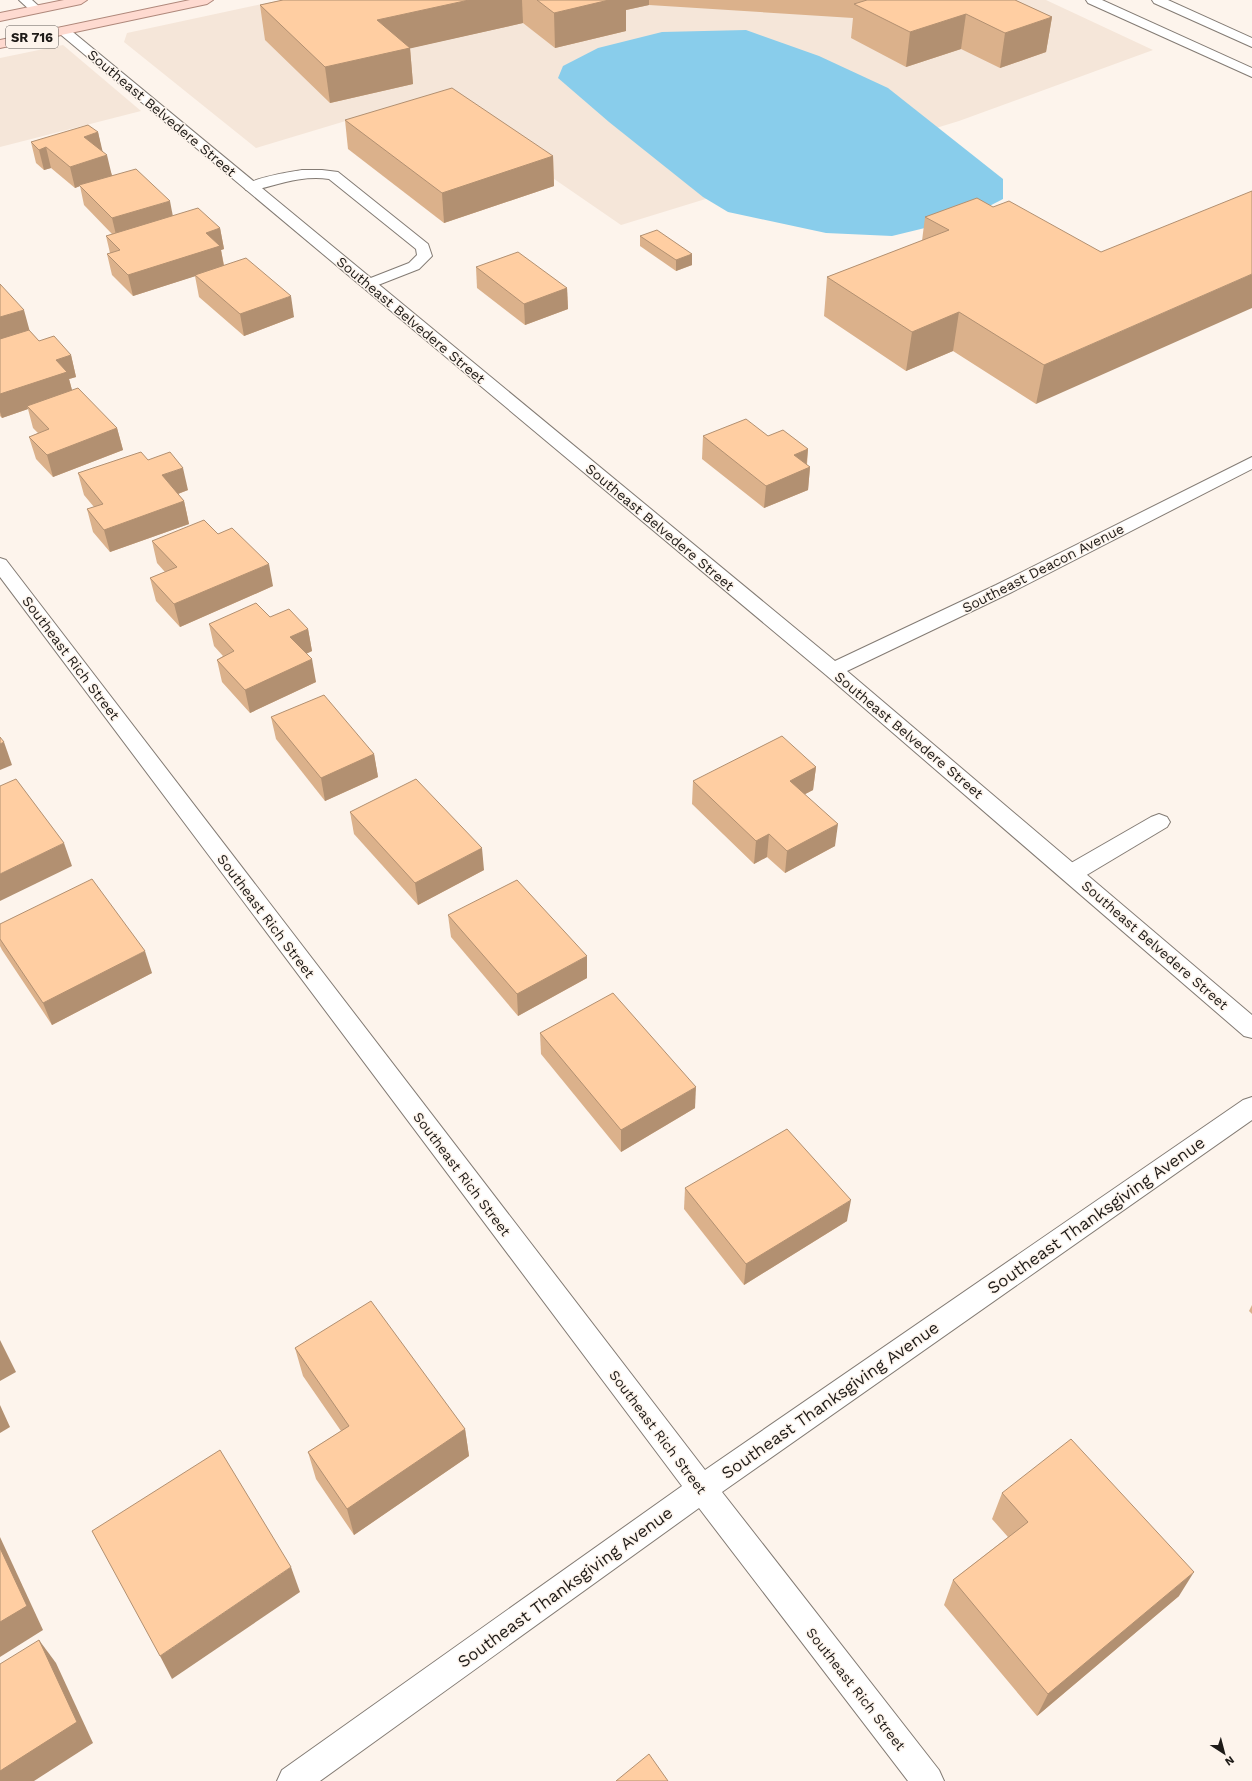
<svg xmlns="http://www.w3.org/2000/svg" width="1252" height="1781" font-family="'Work Sans',sans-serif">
  <rect width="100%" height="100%" fill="#fdf4ec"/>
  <g fill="#f5e6d9">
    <path d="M281,0H1046L1153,50L959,121L621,225L432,95L256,148L124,42L127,33Z"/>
    <path d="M63,45L141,111L0,147V58Z"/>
  </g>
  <path fill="#89cdeb" d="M746,30L819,56L888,88L1003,179V199L966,218L892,236L826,233L728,212L703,197L609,122L558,78L563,66L598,48L662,32Z"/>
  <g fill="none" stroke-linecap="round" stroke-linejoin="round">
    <defs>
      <g id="service">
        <path d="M302,170H322L338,172L428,244L432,256L419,269L373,287H363L360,284L363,281L409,263L417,255L416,249L329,179C301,175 277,185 251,191L246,190L244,187C250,178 290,172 302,170Z"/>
        <path d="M1159,814L1167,817L1170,822L1167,827L1080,879L1072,881L1064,879L1061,873L1064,867L1151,817Z"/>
      </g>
      <g id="minor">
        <path d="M19,0H32L42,9L36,13L32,12Z"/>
        <path d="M64,27L68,28L835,661L996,585L1252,457V469L1010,593L847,671L1252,1015V1038L1244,1036L826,675L60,34L58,31L60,28Z"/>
        <path d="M0,558L6,560L705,1470L1243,1100L1252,1097V1120L722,1492L939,1770L944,1781H908L699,1508L320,1781H277L282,1770L682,1486L0,577Z"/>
      </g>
      <g id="secondary">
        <path d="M1086,0H1102L1252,68V77L1088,3Z"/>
        <path d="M1152,0H1168L1252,38V47L1154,3Z"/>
      </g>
      <g id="primary">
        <path d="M64,0H87L81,4L0,21V13Z"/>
        <path d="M190,0H213L207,4L0,48V40Z"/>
      </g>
    </defs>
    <use href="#service" stroke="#837b74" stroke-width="2"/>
    <use href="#minor" stroke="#837b74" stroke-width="2"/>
    <use href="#secondary" stroke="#837b74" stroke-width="2"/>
    <use href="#primary" stroke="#af887b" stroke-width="2"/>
    <use href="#service" fill="#fff" fill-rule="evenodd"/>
    <use href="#minor" fill="#fff" fill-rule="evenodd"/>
    <use href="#secondary" fill="#fff" fill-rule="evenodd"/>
    <use href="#primary" fill="#fedad0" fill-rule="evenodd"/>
  </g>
  <g fill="#dbb18b">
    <path d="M283,0H1015L1052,17L1046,52L1000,68L961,49L906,67L851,38L853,18L649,5L626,10V31L555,48L523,23L410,48L413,84L330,103L265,40L260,5Z"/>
    <path d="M345,120L553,156L554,186L444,223L348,149Z"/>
    <path d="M98,132L102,152L112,175L173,216L220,228L224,249L221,250L224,265L294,317L244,336L199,297L195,276L133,296L112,275L107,254L110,253L106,236L112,234L84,205L80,186L75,188L51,168L44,170L36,163L31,142Z"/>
    <path d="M993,207L1101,252L1036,404L953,351L906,371L824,316L827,277L922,241L925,217Z"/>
    <path d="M640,236L692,254V265L676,271L640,246Z"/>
    <path d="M476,267L567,288L568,309L525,325L477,288Z"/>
    <path d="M0,284L29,330L39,341L71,355L76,377L69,379L72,390L117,428L123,450L53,477L36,459L29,437L38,433L33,428L28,409L2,418L0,416Z"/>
    <path d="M703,436H768L808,449L807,465L810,467L808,490L764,508L702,459Z"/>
    <path d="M148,460L188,490L178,494L184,501L189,524L110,552L93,532L87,509L94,507L84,495L78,473Z"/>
    <path d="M218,534L273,586L180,627L156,601L150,578L165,572L157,563L152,541Z"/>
    <path d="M270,617L308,629L312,651L306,654L316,682L250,713L222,682L217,660L223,656L214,646L209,624Z"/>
    <path d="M271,717L374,754L378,777L325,801L276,739Z"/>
    <path d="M816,767L813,790L805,794L835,846L785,873L767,857L754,864L692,804L693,781Z"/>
    <path d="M350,812L484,870L418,905L354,834Z"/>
    <path d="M448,915L587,978L518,1016L451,937Z"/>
    <path d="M0,924L152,973L52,1025L2,950L0,946Z"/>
    <path d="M540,1033L695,1108L621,1152L541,1054Z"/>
    <path d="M685,1188L847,1221L744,1285L684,1209Z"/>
    <path d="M1252,1305V1314L1249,1311Z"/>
    <path d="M295,1348L465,1429L469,1456L354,1535L316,1479L308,1452L341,1431L303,1376Z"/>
    <path d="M1002,1493L1179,1596L1037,1716L944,1605L953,1580L1008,1537L992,1519Z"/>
  </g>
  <g fill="#b29071">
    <path d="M469,0H522L523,23L381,55L377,20Z"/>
    <path d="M607,0H649V5L626,10V31L555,48L554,13Z"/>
    <path d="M966,14L961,49L906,67L910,32Z"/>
    <path d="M1052,17L1046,52L1000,68L1005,33Z"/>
    <path d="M410,48L413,84L330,103L325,67Z"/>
    <path d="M98,132L103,153L84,137Z"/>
    <path d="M46,147L51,168L44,170L39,150Z"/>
    <path d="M107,155L112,176L79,185L80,186L75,188L70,167Z"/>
    <path d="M553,156L554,186L444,223L442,193Z"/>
    <path d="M170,201L174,222L117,239L112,218Z"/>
    <path d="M220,228L224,249L221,250L224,267L133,296L128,275L206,233Z"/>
    <path d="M692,254V265L676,271V260Z"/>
    <path d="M1252,274V308L1036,404L1044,365Z"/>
    <path d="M567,288L568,309L525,325L524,304Z"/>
    <path d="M291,296L294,317L244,336L240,314Z"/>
    <path d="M24,310L30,332L0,341V317Z"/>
    <path d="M959,312L953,351L906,371L912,332Z"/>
    <path d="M71,355L76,377L69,379L73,394L27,406L28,409L2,418L0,412V394L56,360Z"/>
    <path d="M117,428L123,450L53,477L47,455Z"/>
    <path d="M808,449L806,469L810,467L808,490L764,508L766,486L794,455Z"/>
    <path d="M183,468L188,490L167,498L162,475Z"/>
    <path d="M184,501L189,524L110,552L104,530Z"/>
    <path d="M269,564L273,586L180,627L174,604Z"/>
    <path d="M308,629L312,651L294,659L290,637Z"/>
    <path d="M312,659L316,682L250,713L245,690Z"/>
    <path d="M4,742L12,765L0,770V744Z"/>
    <path d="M374,754L378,777L325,801L321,778Z"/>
    <path d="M816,767L813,790L788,803L790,781Z"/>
    <path d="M838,824L835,846L785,873L787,851Z"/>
    <path d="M769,834L767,857L754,864L756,841Z"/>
    <path d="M64,843L72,866L0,901V874Z"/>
    <path d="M482,848L484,870L418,905L415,883Z"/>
    <path d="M145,951L152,973L52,1025L43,1003Z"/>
    <path d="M587,956V978L518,1016L517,994Z"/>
    <path d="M696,1087L695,1108L621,1152V1130Z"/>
    <path d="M851,1200L847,1221L744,1285L746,1264Z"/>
    <path d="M0,1340L16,1372L0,1381Z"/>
    <path d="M0,1405L10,1427L0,1433Z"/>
    <path d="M465,1429L469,1456L354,1535L347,1509Z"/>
    <path d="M0,1537L43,1630L0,1657Z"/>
    <path d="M291,1567L300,1592L172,1679L160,1656Z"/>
    <path d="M1194,1572L1179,1596L1037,1716L1048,1694Z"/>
    <path d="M39,1640L56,1663L93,1743L34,1781H0V1771Z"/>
  </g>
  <g fill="#ffcea2" stroke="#b29071">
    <path d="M283,0H469L377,20L410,48L325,67L260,5Z"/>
    <path d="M537,0H609L554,13Z"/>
    <path d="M867,0H1015L1052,17L1005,33L966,14L910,32L854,4Z"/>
    <path d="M452,88L553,156L442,193L345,120Z"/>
    <path d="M88,125L98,132L84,137L107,155L70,167L46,147L39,150L31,142Z"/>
    <path d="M136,169L170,201L112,218L79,185Z"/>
    <path d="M1252,191V274L1044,365L959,312L912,332L827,277L949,230L925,217L977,198L993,207L1009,201L1101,252Z"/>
    <path d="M198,208L220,228L206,233L220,246L128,275L107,254L120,250L106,236Z"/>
    <path d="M657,230L692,254L676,260L640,236Z"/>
    <path d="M518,252L567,288L524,304L476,267Z"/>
    <path d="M246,258L291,296L240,314L195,275Z"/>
    <path d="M0,284L24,310L0,317Z"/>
    <path d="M29,330L39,341L54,336L71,355L56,360L67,372L0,394V339Z"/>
    <path d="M78,388L117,428L47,455L29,437L49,429L27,406Z"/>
    <path d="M746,419L768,436L783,430L808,449L794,455L810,467L766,486L703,436Z"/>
    <path d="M141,452L148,460L170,452L183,468L162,475L184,501L104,530L87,509L103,504L78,473Z"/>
    <path d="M204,520L218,534L232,528L269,564L174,604L150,578L177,567L152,541Z"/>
    <path d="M256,603L270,617L289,609L308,629L290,637L312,659L245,690L217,660L234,651L209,624Z"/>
    <path d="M324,695L374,754L321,778L271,717Z"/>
    <path d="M782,736L816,767L790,781L838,824L787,851L769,834L756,841L693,781Z"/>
    <path d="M0,737L4,742L0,744Z"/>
    <path d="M16,779L64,843L0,874V786Z"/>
    <path d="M416,779L482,848L415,883L350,812Z"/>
    <path d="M92,879L145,951L43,1003L0,939V924Z"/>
    <path d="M517,880L587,956L517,994L448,915Z"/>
    <path d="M613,993L696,1087L621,1130L540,1033Z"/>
    <path d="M787,1129L851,1200L746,1264L685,1188Z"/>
    <path d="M371,1301L465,1429L347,1509L308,1452L349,1426L295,1348Z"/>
    <path d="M1071,1439L1194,1572L1048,1694L953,1580L1028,1522L1002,1493Z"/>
    <path d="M220,1450L291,1567L160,1656L92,1531Z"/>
    <path d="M0,1548L27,1606L0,1622Z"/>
    <path d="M39,1640L77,1722L0,1771V1664Z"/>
    <path d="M649,1754L668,1781H616Z"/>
  </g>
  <g text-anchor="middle" stroke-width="3" stroke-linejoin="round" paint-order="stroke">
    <rect fill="#fdf4ec" stroke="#615c58" stroke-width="1" x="6" y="26" width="52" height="22" rx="3"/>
    <g font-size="13" font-weight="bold" fill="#1e1b18">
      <text x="32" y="42">SR 716</text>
    </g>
    <g font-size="14" fill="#1e1b18" stroke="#fdf4ec">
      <text transform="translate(162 113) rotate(40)" y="5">Southeast Belvedere Street</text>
      <text transform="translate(411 320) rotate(40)" y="5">Southeast Belvedere Street</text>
      <text transform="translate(660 527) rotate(40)" y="5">Southeast Belvedere Street</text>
      <text transform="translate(1043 568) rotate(-27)" y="5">Southeast Deacon Avenue</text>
      <text transform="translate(71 658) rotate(53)" y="5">Southeast Rich Street</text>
      <text transform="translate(909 735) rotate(40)" y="5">Southeast Belvedere Street</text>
      <text transform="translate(266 916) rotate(53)" y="5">Southeast Rich Street</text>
      <text transform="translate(1155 945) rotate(41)" y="5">Southeast Belvedere Street</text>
      <text transform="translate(462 1174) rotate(53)" y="5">Southeast Rich Street</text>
      <text transform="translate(658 1432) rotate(53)" y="5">Southeast Rich Street</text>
      <text transform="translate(856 1689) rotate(52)" y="5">Southeast Rich Street</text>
    </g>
    <g font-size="17" fill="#1e1b18" stroke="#fdf4ec">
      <text transform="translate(1096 1215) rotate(-35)" y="6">Southeast Thanksgiving Avenue</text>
      <text transform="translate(830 1400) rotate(-35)" y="6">Southeast Thanksgiving Avenue</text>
      <text transform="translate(565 1587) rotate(-36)" y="6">Southeast Thanksgiving Avenue</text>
    </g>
  </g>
  <g transform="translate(1224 1753) rotate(144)" stroke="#fdf4ec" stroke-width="3" paint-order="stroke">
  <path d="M0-3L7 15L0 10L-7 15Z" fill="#1e1b18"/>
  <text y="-6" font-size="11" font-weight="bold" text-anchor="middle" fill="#1e1b18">N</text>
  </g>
</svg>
